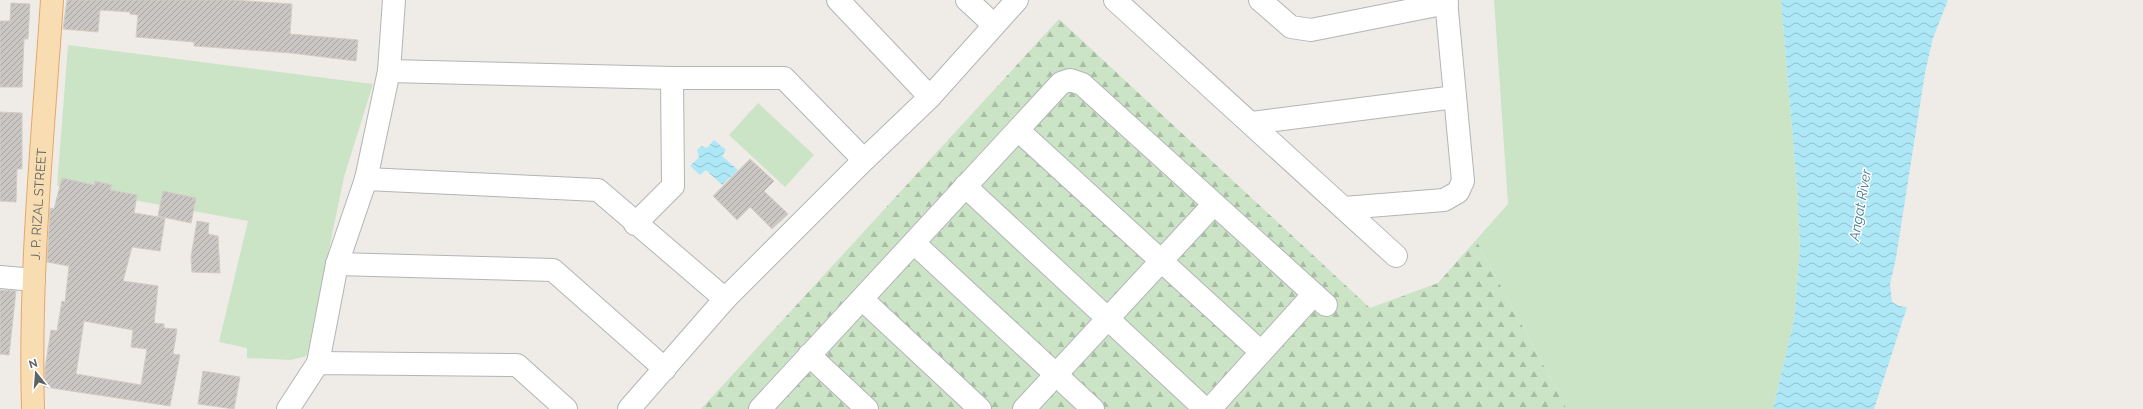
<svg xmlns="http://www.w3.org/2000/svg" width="2143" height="409" font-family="Raleway,sans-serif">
  <defs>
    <pattern id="forest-firs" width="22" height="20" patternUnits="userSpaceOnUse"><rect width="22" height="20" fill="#cce4c6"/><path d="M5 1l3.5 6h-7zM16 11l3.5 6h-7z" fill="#a9bca4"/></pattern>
    <pattern id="water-waves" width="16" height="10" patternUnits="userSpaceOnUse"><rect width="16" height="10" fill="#aee8f7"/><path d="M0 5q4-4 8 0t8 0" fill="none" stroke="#91c0cc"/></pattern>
    <pattern id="building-hatch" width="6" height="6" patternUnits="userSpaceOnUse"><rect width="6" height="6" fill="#cac6c3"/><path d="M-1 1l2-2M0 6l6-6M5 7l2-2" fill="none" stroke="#a7a4a2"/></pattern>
  </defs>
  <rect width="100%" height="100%" fill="#efebe7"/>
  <g fill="#cce4c6">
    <path d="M1494,0H1781L1797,187L1800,248L1794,320L1773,409H1567L1476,240L1508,204Z"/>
    <path d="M68,45L373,84L344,177L307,356L291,360L247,358V348L219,342L248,221L57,186Z"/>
    <path d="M758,103L814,155L785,187L729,135Z"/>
  </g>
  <path fill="url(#forest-firs)" d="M1059,19L1370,308L1438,283L1476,240L1567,409H701Z"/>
  <g fill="url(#water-waves)">
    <path d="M1781,0H1948L1933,38L1925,73L1896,258L1890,284L1892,302L1899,306L1907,307L1874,409H1773L1794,320L1800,248L1797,187Z"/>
    <path d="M714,140L726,150L722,156L738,170L722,185L706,170L700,175L690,166L699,157L697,150L702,146L707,148Z"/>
  </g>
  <g fill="url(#building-hatch)" stroke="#d3ccc5" fill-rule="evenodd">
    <path d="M67,0H233L292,4L290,34L358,40L356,61L291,53L194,46V42L136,37L138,15L130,14V12L100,10L98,32L63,29Z"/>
    <path d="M11,3L30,4L28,39H24L22,87H0V21H10Z"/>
    <path d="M0,112L22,113V169H17L16,202L0,201Z"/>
    <path d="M750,159L774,181L764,191L788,214L772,229L750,207L737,220L713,196Z"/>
    <path d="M62,178L94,185L95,181L112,185L110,190L137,195L134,213L165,218L160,251L132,247L123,281L158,286L154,323L164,324V328L177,329L173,354L180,355L170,406L45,387V368L51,330L57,331L62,301L65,302L69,266L47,262L50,210V208L54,209ZM84,321L133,330L131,347L147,349L141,385L76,374Z"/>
    <path d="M163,191L196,198L191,223L158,216Z"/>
    <path d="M197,221L209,223L208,234L218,236L220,273L192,272L191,257Z"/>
    <path d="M0,290L16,291L9,355L0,354Z"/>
    <path d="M203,371L240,377L234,409L198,404Z"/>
  </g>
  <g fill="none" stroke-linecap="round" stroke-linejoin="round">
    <defs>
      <g id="minor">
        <path d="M838,0L930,97"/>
        <path d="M967,0L994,25"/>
        <path d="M1115,0L1396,256"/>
        <path d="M1260,0L1291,27L1311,30L1447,3"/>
        <path d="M389,71L672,78H784L864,160"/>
        <path d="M1252,123L1455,97"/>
        <path d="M1018,130L1261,352"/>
        <path d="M366,179L598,190L725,299"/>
        <path d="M965,186L1205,409"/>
        <path d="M1344,208L1444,200L1458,192L1463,181L1446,0"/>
        <path d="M635,224L673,186L672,78"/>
        <path d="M914,243L1093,409"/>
        <path d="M337,264L553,270L665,369"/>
        <path d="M0,277L34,280"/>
        <path d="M862,299L980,409"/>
        <path d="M809,355L867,409"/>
        <path d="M318,363L337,264L366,179L389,71L394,0"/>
        <path d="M288,409L318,363L517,365L566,409"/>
        <path d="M629,409L725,299L864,160L930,97L1017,0"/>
        <path d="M760,409L1061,83L1070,80L1082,84L1326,305"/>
        <path d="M1024,409L1214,204"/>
        <path d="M1210,409L1314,294"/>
      </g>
      <g id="major">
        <path id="s1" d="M33,409C29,272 43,136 52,0"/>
      </g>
    </defs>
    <use href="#minor" stroke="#b2b5b7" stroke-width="24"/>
    <use href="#major" stroke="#e5a769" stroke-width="24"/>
    <use href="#minor" stroke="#fff" stroke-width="22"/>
    <use href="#major" stroke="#f8ddb3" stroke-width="22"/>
  </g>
  <g text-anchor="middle" stroke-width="3" stroke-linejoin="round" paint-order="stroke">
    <g font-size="13" fill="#5e6365" stroke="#fff">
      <text dy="5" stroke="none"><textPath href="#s1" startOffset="205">J. P. RIZAL STREET</textPath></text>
    </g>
    <g font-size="14" font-style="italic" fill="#42788f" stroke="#fff">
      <text transform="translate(1860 205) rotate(-80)" y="5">Angat River</text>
    </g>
  </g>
  <g transform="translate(36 373) rotate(343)" stroke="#ffffff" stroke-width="3" paint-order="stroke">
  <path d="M0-3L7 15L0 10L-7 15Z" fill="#5e6365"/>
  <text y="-6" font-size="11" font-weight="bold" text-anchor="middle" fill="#5e6365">N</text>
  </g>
</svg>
